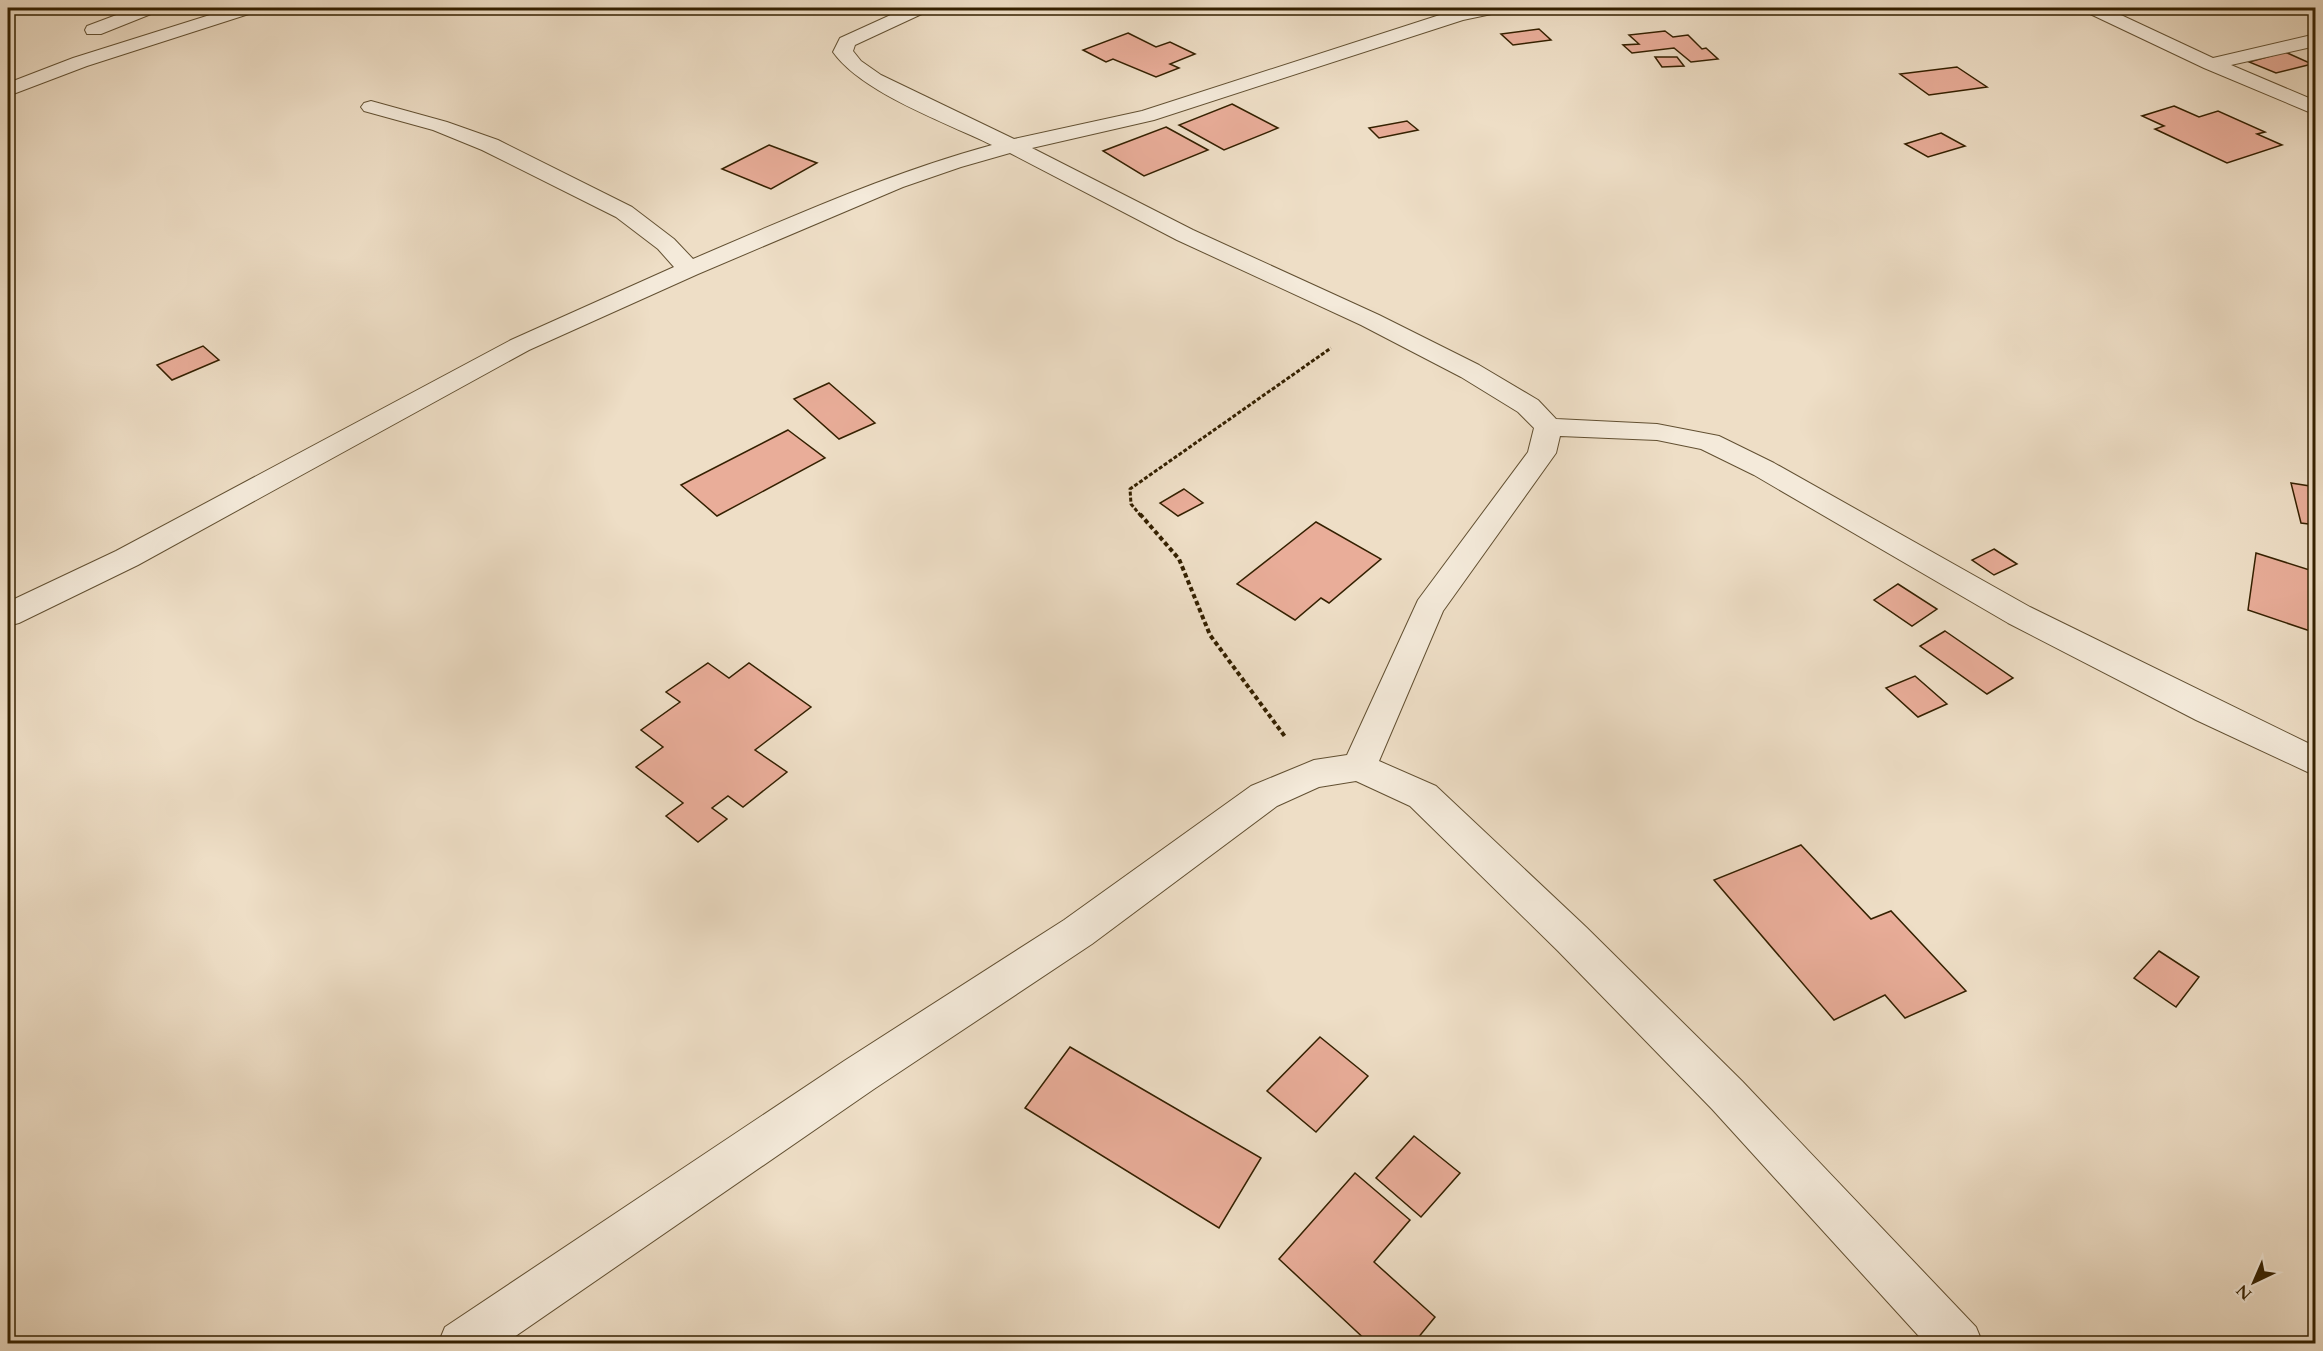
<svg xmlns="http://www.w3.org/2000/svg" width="2323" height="1351" font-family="Cardo,serif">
  <rect width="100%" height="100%" fill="#eedec6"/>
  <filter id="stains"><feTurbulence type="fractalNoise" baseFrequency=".00333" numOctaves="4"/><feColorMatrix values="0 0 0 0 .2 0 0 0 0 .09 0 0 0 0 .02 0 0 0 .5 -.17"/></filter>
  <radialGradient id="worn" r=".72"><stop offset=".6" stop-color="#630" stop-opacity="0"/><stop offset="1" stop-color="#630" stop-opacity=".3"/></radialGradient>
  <g fill="#e9ad99" stroke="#342000" stroke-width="1.5">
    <path d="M1539,29L1551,40L1513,45L1501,34Z"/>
    <path d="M1665,31L1673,37L1688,35L1702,49L1706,48L1718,59L1691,62L1674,48L1632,53L1623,45L1639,44L1629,35Z"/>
    <path d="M1128,33L1156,47L1170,42L1195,54L1170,64L1179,68L1156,77L1113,59L1106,62L1083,50Z"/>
    <path d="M2285,52L2312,64L2276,73L2249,62Z"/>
    <path d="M1655,57H1677L1684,66L1662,67Z"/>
    <path d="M1957,67L1987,87L1929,95L1900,74Z"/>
    <path d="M1232,104L1278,128L1224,150L1179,125Z"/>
    <path d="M2174,106L2199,117L2218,111L2265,132L2257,134L2282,145L2227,163L2155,129L2164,126L2142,116Z"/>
    <path d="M1407,121L1418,130L1379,138L1369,128Z"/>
    <path d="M1166,127L1208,150L1144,176L1103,151Z"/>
    <path d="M1941,133L1965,146L1928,157L1905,144Z"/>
    <path d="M769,145L817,163L771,189L722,169Z"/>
    <path d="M203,346L219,360L172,380L157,365Z"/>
    <path d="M829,383L875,423L839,439L794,399Z"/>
    <path d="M788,430L825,458L717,516L681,485Z"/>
    <path d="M2291,483L2316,487V525L2301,523Z"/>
    <path d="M1184,489L1203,503L1178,516L1160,503Z"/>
    <path d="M1316,522L1381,559L1329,603L1321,598L1295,620L1237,584Z"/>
    <path d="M1994,549L2017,564L1994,575L1972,560Z"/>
    <path d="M2256,553L2316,572V633L2248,610Z"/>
    <path d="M1898,584L1937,609L1912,626L1874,600Z"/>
    <path d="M1945,631L2013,678L1987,694L1920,646Z"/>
    <path d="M708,663L729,678L749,663L811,707L755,750L787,772L743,807L728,796L712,808L727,819L698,842L666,816L683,803L636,767L663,747L641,730L680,702L666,692Z"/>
    <path d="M1915,676L1947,704L1918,717L1886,688Z"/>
    <path d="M1801,845L1871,919L1891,911L1966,991L1905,1018L1885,995L1834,1020L1714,880Z"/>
    <path d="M2159,951L2199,977L2176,1007L2134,978Z"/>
    <path d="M1320,1037L1368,1076L1316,1132L1267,1091Z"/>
    <path d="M1070,1047L1261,1158L1219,1228L1025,1108Z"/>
    <path d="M1414,1136L1460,1173L1421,1217L1376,1178Z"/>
    <path d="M1355,1173L1410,1220L1374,1262L1435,1317L1413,1344H1370L1279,1259Z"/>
  </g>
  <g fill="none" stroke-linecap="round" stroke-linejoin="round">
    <defs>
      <g id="minor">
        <path d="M135,8H159L156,12L101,34H87L85,30L87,26Z"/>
        <path d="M232,8H258L255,12L87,66L8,96V83L73,58Z"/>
        <path d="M906,8H929L926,12L855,45L853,51L861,61L881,75L1014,139L1142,111L1452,11L1469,8H1504L1501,12L1463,20L1154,120L1032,148L1193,230L1379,315L1479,365L1538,400L1556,419L1657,424L1719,436L1774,463L2030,607L2316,747V776L2196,720L2008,623L1754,475L1701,449L1657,440L1560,436L1556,453L1443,611L1379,761L1436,786L1586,927L1742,1081L1976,1327L1983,1344H1926L1712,1109L1558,951L1410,806L1356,781L1319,787L1277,806L1092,944L874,1089L504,1344H438L445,1327L844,1061L1064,920L1251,786L1314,760L1347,755L1418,600L1528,452L1534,428L1518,412L1461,377L1361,325L1177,240L1010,153L961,167L903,187L698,274L529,350L138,565L19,623L8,626V602L116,551L511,340L674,267L658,249L616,217L482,150L433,130L364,111L361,107L364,103L371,101L447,122L498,140L632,207L674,239L693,259C791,217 889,173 992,145C947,123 862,93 833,52L840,38Z"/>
        <path d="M2083,8H2106L2213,58L2316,34V46L2231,65L2316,101V115L2204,68L2086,12Z"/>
      </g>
    </defs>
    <use href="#minor" stroke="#625032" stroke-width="2"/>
    <path stroke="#342000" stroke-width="3" stroke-dasharray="4 2" stroke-linecap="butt" d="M1141,516L1131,504L1130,489L1331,348"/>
    <path stroke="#342000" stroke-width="4" stroke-dasharray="4.5 3" stroke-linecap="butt" d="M1140,514L1179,559L1210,635L1286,738"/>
    <use href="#minor" fill="#f4eada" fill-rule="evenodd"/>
  </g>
  <rect width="2323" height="1351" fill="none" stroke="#eedec6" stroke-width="30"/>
  <rect x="9" y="9" width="2305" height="1333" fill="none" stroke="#342000" stroke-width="3"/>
  <rect x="15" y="15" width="2293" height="1321" fill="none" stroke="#342000" stroke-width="1.5"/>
  <g transform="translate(2254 1282) rotate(224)" stroke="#f4eada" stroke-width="4.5" paint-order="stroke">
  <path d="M0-4.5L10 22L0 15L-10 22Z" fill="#342000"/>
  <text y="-9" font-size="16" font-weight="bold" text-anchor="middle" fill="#342000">N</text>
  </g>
  <rect width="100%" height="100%" filter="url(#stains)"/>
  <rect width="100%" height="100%" fill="url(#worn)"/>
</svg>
